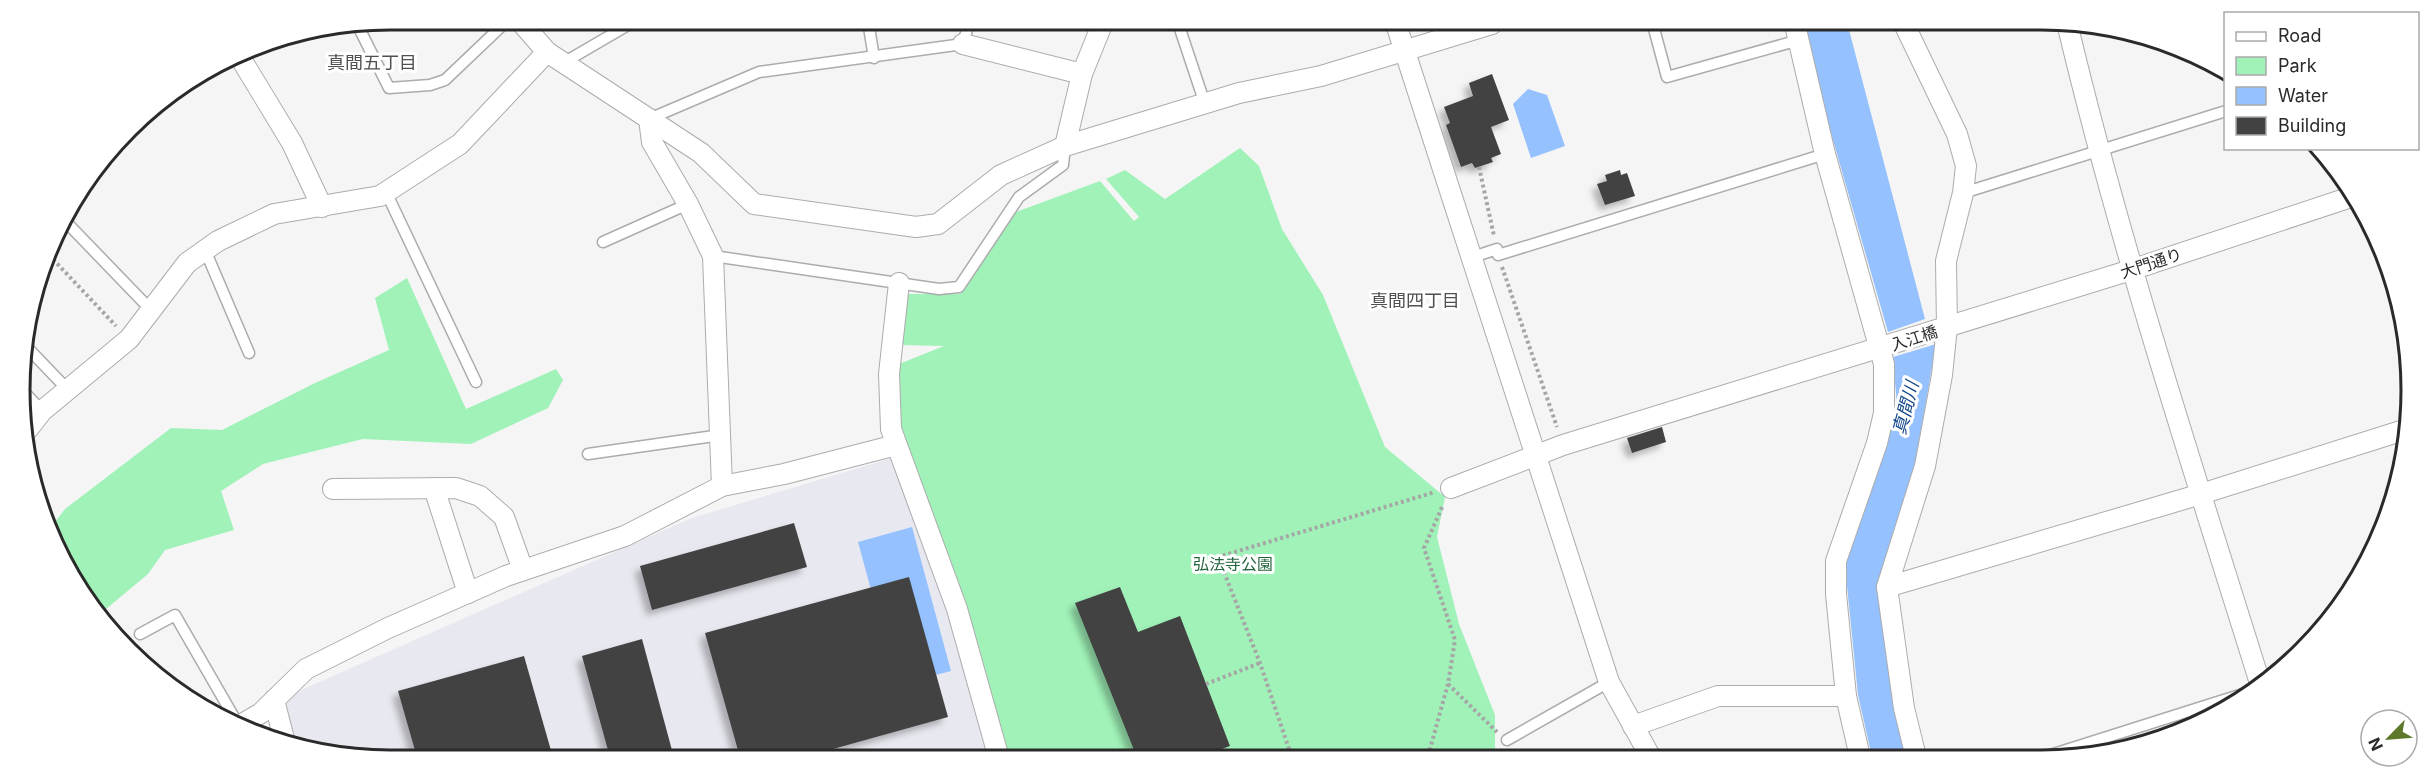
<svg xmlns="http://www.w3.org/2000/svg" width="2431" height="780" font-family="Inter,'Noto Sans JP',sans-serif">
  <defs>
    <filter id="shadow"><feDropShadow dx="-5.5" dy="5.5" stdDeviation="3" flood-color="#0004"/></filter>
  </defs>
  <rect width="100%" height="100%" fill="#f5f5f6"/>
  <path fill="#e8e8f0" d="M892,458L956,623L986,755L317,753L295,744L283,698L692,518Z"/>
  <g fill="#a0f2b8">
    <path d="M1240,148L1259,166L1282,229L1323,295L1385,447L1445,497L1437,537L1459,624L1495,715V756L1008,755L978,643L906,450L889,368L944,346L902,345L906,294H960L1016,212L1100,181L1134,221L1139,217L1106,179L1125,170L1165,199Z"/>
    <path d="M407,278L466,409L556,369L563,380L548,408L471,444L363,439L263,464L221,491L234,530L165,550L148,574L100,614L82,596L51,527L65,509L171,428L222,430L315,383L389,350L375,298Z"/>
  </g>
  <g fill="#95c1fe">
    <path d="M1800,25L1848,26L1925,319L1888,332Z"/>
    <path d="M1528,89L1547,95L1565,146L1531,158L1513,104Z"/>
    <path d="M1936,344L1915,465L1877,586L1892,689L1908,757H1872L1858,695L1845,566L1897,406L1893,357Z"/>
    <path d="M912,527L951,671L897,685L858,542Z"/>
  </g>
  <g fill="#424243" filter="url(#shadow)">
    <path d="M1492,74L1509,120L1491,127L1501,154L1491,158L1493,162L1475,168L1472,163L1461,167L1446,125L1450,123L1444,107L1473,96L1469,83Z"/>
    <path d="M1620,170L1621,175L1627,173L1635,196L1605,205L1597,184L1607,181L1605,175Z"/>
    <path d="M1662,427L1666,442L1632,453L1627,438Z"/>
    <path d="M794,523L807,567L652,610L640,566Z"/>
    <path d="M909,577L948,717L815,754H739L705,633Z"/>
    <path d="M1120,587L1138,632L1180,616L1230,746L1219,750L1222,755H1136L1075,603Z"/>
    <path d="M642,639L673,754H609L582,656Z"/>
    <path d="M524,656L552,754H416L398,691Z"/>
  </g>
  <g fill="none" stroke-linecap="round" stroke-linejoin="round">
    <defs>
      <g id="lane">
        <path d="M868,21L874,58"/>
        <path d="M1178,23L1205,104"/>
        <path d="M1653,25L1667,77L1799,40"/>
        <path d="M358,26L389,88L430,85L445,80L508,20"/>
        <path d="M563,63L635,21"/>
        <path d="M649,119L759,72L963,44L969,22"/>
        <path d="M386,192L476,382"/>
        <path d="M1963,193L2226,111"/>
        <path d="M69,225L151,310"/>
        <path d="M603,242L688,204"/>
        <path d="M205,250L249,353"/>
        <path d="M713,256L939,289L959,287L1019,197L1063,165L1065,146"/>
        <path d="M1470,258L1497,249L1498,255L1825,154"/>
        <path d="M23,343L68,390"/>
        <path d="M26,394L42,411"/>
        <path d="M588,454L721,435"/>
        <path d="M140,634L175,615L235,719"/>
        <path d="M1507,740L1609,682"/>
        <path d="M2044,757L2246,693"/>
      </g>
      <g id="street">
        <path d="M519,20L547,52L701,153L754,204L916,227L938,224L1001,175L1065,146L1239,93L1321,76L1492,24"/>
        <path d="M1396,24L1609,682L1650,756"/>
        <path d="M1795,25L1825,154L1884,364V413L1877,443L1836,561V594L1846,696L1860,757"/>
        <path d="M1905,26L1957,134L1966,166L1963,193L1946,261L1947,327L1942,375L1925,466L1887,587L1904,708L1916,757"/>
        <path d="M2068,27C2121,249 2192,465 2260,683"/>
        <path d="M963,44L1082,74"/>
        <path d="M238,54L292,143L322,207"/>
        <path d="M649,119L652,142L688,204L713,256L722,486"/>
        <path d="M1065,146L1082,74L1103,22"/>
        <path d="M899,283L889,374L891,429L957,609L998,755"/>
        <path d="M28,429L42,411L129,339L187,263L218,241L274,214L380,196L460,144L547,52"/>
        <path d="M434,488L468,593"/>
        <path d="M1451,488L1563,445L2131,270L2354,196"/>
        <path d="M333,489L456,488L480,496L504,517L523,570"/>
        <path d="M1887,587L2201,494L2404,430"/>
        <path d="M274,700L284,739"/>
        <path d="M244,723L261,713L306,669L388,628L506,576L625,536L722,486L784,474L896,445"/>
        <path d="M1633,726L1718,696H1846"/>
      </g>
    </defs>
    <use href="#lane" stroke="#acacad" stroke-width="13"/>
    <use href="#street" stroke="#acacad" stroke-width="22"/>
    <g stroke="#a6a6a7" stroke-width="4" stroke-dasharray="3 3" stroke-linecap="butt">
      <path d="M1479,167L1494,236"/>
      <path d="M49,255L116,326"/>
      <path d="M1502,267L1557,427"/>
      <path d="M1206,684L1260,663"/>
      <path d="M1448,684L1497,732"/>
      <path d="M1291,755L1260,663L1218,557L1435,492"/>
      <path d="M1428,756L1448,684L1455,640L1424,548L1443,505"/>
    </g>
    <use href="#lane" stroke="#fff" stroke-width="10"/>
    <use href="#street" stroke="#fff" stroke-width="20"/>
  </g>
  <g text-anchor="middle" stroke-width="6" stroke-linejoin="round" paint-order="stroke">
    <g font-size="16" fill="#2a2a2a" stroke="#fff">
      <text transform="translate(2151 263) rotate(-18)" y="6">大門通り</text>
      <text transform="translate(1914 338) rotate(-18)" y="6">入江橋</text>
    </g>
    <g font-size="16" fill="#24643c" stroke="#fff">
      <text x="1233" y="570">弘法寺公園</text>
    </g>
    <g font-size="18" fill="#505051" stroke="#fff">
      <text x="372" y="69">真間五丁目</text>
      <text x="1415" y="307">真間四丁目</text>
    </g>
    <g font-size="18" font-style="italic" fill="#13478a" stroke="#fff">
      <text transform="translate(1906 408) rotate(-75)" y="6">真間川</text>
    </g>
  </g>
  <path d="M0 0H2431V780H0ZM390 30H2041A360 360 0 0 1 2401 390V390A360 360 0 0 1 2041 750H390A360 360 0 0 1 30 390V390A360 360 0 0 1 390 30Z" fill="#fff" fill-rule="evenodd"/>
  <path fill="none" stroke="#2a2a2a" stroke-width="3" d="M390 30H2041A360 360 0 0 1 2401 390V390A360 360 0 0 1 2041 750H390A360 360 0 0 1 30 390V390A360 360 0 0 1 390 30Z"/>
  <rect x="2224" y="12" width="195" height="138" fill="#ffffff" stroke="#aaaaaa" stroke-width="1.5"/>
  <rect x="2236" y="32" width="30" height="9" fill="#ffffff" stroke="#aaaaaa" stroke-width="1.5"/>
  <text x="2278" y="42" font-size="18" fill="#2a2a2a">Road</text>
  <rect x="2236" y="57" width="30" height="18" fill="#a0f2b8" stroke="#aaaaaa" stroke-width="1.5"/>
  <text x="2278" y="72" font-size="18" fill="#2a2a2a">Park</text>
  <rect x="2236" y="87" width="30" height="18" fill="#95c1fe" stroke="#aaaaaa" stroke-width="1.5"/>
  <text x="2278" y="102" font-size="18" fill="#2a2a2a">Water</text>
  <rect x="2236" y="117" width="30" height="18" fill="#424243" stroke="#aaaaaa" stroke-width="1.5"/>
  <text x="2278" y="132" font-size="18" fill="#2a2a2a">Building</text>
  <g transform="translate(2389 738) rotate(245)"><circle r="28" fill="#ffffff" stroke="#aaaaaa" stroke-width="1.5"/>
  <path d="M0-4.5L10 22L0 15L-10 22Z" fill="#5d782b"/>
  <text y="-9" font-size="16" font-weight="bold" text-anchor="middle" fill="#2a2a2a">N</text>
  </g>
</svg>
